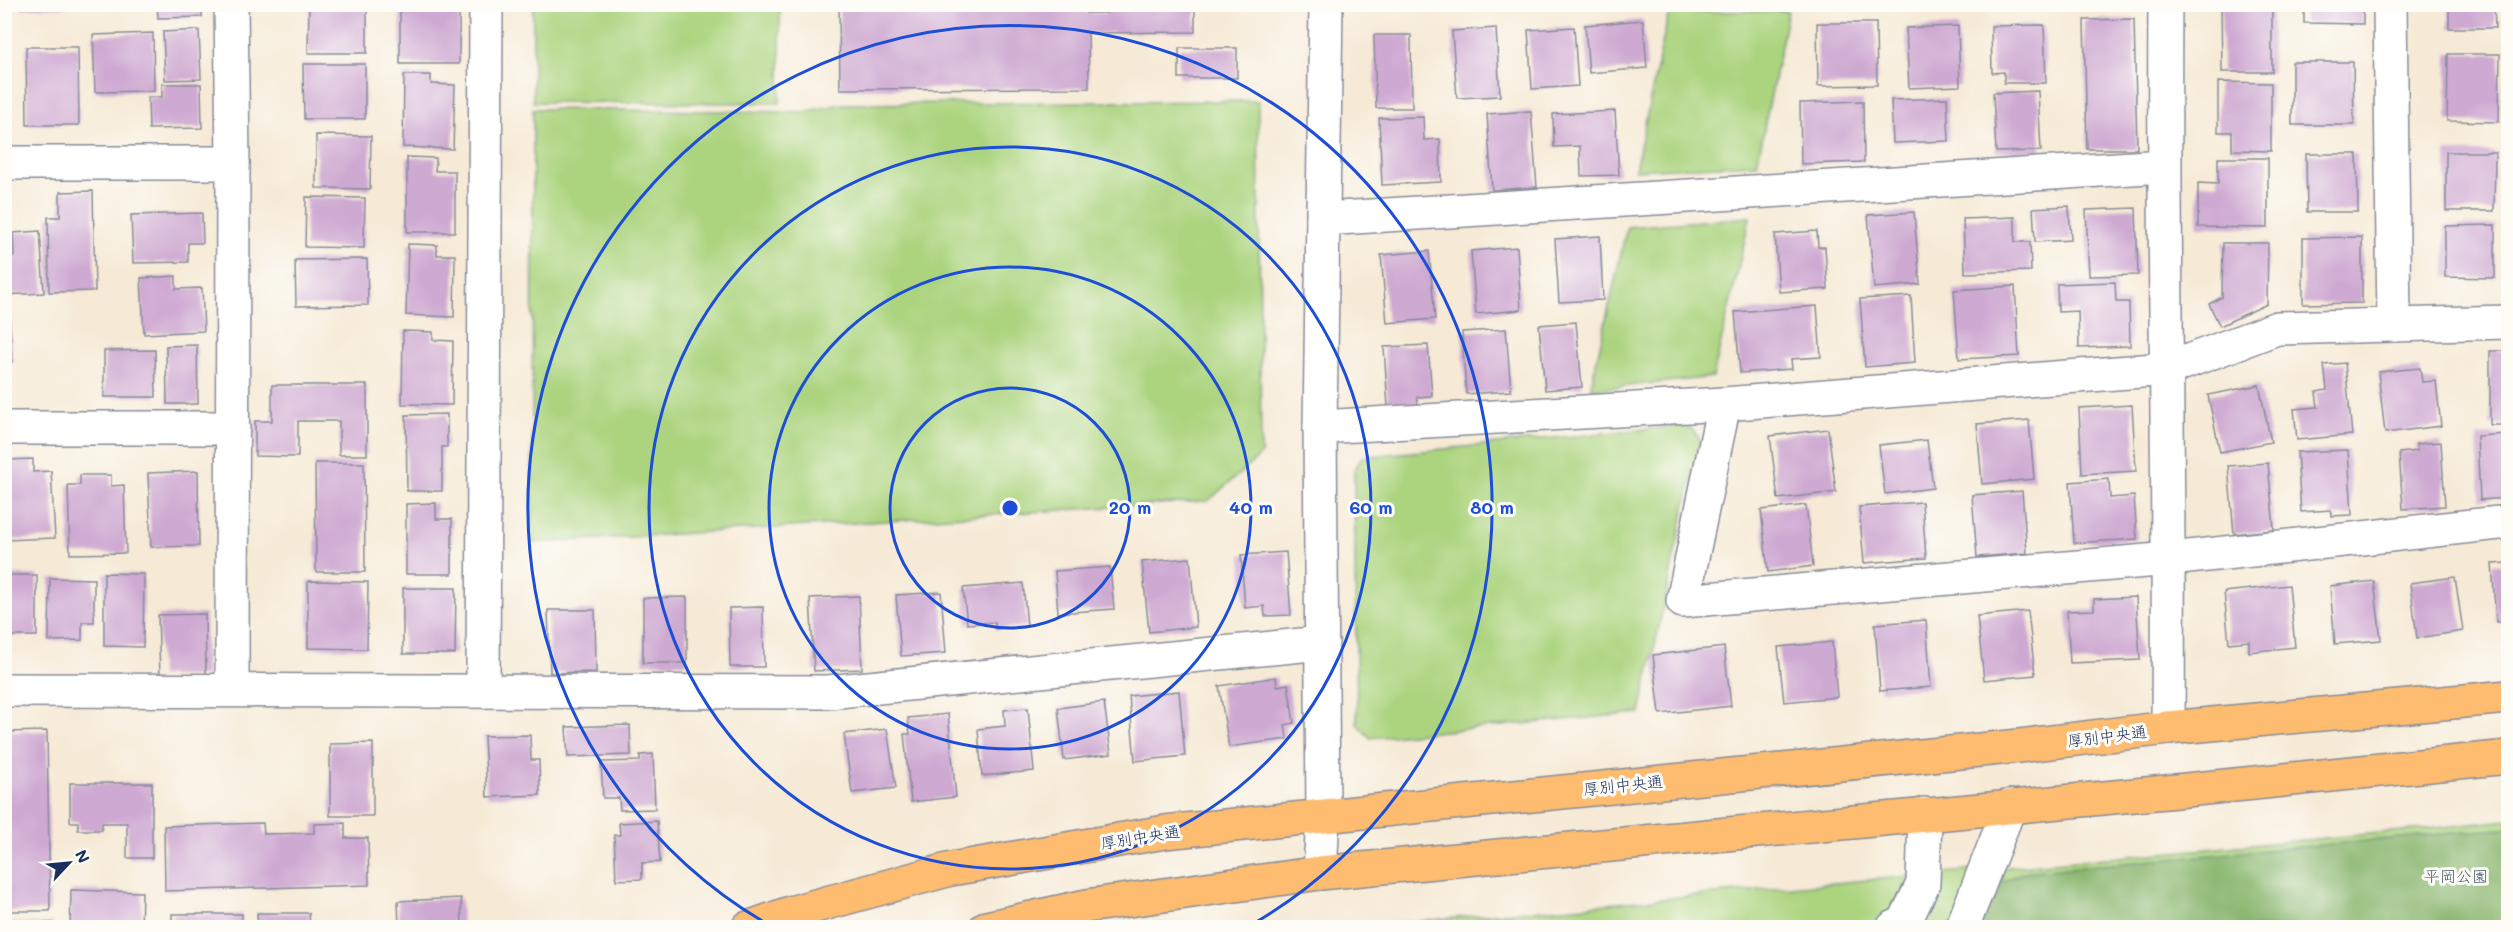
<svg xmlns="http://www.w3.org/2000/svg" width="2513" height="932" font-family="Mali,'Klee One',sans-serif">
  <rect width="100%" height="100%" fill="#fdfcf7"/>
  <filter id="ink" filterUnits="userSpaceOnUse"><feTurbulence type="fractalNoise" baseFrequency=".0167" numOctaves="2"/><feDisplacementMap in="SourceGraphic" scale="12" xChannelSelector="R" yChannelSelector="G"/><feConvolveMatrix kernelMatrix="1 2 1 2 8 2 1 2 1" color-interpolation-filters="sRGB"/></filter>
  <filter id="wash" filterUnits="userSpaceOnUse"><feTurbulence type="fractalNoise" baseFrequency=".008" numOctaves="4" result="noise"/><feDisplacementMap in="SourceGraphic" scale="24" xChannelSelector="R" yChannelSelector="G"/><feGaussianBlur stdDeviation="1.35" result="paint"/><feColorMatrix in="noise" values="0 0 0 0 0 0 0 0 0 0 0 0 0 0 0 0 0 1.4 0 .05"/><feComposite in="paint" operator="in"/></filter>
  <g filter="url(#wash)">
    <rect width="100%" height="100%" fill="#f6ead6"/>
    <g fill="#acd47f" stroke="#64826e" stroke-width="1.5">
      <path d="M533,5H780V103L533,102Z"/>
      <path d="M1788,11L1757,164L1635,170L1669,12Z"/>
      <path d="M1258,101L1261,455L1208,501L532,543L533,109L803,112L842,104Z"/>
      <path d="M1750,217L1713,377L1590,390L1627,227Z"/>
      <path d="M1688,425L1700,439L1640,713L1370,738L1357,724L1354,471L1362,457Z"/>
      <path d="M2508,820V927L1345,928L2435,828Z"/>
    </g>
    <path fill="#89b66e" stroke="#527266" stroke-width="1.5" d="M2508,828V927L1973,928L1991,886L2024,872Z"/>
    <g id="blocks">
      <g fill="#cea9d2">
        <path d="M21,4H69V7L21,8Z"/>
        <path d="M157,4H202V17L158,18Z"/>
        <path d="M309,4H367V53H308Z"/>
        <rect x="400" y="4" width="59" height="60"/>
        <path d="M839,4H1086V13H1107V4H1195V32L1088,33L1089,88L840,89Z"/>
        <path d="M2221,4H2272V72H2222Z"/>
        <path d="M2304,4H2363V24L2304,23Z"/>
        <path d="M2449,4H2494L2495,28H2449Z"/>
        <path d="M2134,19L2137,149H2087L2084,20Z"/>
        <path d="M1643,20L1647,68L1589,73L1585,25Z"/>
        <path d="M1817,23H1876L1877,85L1818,86Z"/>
        <path d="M2044,25L2046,83H2004V72L1992,73L1991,26Z"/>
        <path d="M1958,26L1960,86L1909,88L1906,28Z"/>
        <path d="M1574,27L1578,86L1532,89L1528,30Z"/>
        <path d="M1496,28L1500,96L1457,98L1452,31Z"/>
        <path d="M199,30L201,79L165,80L163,32Z"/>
        <path d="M153,33L154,91L95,92L93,35Z"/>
        <path d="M4,35H10L9,116H4Z"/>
        <path d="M1374,35H1411L1412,108H1376Z"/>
        <path d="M26,47H78L79,125H27Z"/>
        <rect x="1179" y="48" width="58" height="30"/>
        <path d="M2448,54H2500L2499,122L2447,121Z"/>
        <path d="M2292,62H2353L2354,125H2292Z"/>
        <path d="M303,64H365V119H304Z"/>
        <path d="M404,75H431V84L455,85L453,149L403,147Z"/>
        <path d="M2218,82L2271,83V151L2232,150V132H2218Z"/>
        <path d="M162,84H201L202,128L149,129L148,97H162Z"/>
        <path d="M2038,91L2041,151L1996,152L1993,93Z"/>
        <path d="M1947,98L1949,141L1893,143L1891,100Z"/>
        <path d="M1863,101L1864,162L1801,164L1800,103Z"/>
        <path d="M1531,111L1537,187L1492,190L1487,114Z"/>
        <path d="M1615,111L1619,175L1581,176L1580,146L1554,147L1553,114Z"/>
        <path d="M1423,117L1424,140L1440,139L1441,182L1382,185L1379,118Z"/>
        <path d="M316,135L371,136L370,189L316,188Z"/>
        <path d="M2446,152H2495L2494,211H2446Z"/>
        <path d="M2306,154H2357L2358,212H2307Z"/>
        <path d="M407,157L436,158L435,171H455V232H407Z"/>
        <path d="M2218,158H2268V228L2198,227V183L2218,184Z"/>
        <path d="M93,191L95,291L49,292L48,217H60V192Z"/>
        <path d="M306,197L365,198L364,248L305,247Z"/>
        <path d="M2069,206L2071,240L2035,242L2033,208Z"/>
        <path d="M2136,208L2138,275L2089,276L2086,210Z"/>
        <path d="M1914,212L1920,284L1874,288L1868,215Z"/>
        <path d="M202,213L203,243H188V262L133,263L131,215Z"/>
        <path d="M2015,217V242H2030L2031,271L1965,273L1963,219Z"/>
        <path d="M2495,225V278L2445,277V226Z"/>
        <path d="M40,231L44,293L4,295V257L14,256L13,233Z"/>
        <path d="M1817,231L1818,247H1825L1828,289L1779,292L1775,234Z"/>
        <path d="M1600,236L1603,300L1559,302L1555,239Z"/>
        <path d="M2362,237V303L2303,304V238Z"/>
        <path d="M2223,243H2268L2267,304L2220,326L2209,304L2222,297Z"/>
        <path d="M408,244L437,245V255H455L454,317L406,315Z"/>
        <path d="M1517,247L1521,310L1476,314L1471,251Z"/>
        <path d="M1429,251L1435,319L1387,323L1381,255Z"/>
        <path d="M367,259L368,305L296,306L295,260Z"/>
        <path d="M176,276V289L202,288L204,331L144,334L141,278Z"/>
        <path d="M2115,282L2116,302H2129L2130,346L2079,348L2078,311L2058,312L2057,284Z"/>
        <path d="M2015,286L2019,356L1959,359L1954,290Z"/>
        <path d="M1911,296L1915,363L1865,367L1860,299Z"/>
        <path d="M1817,306L1821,357L1791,359L1792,369L1740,373L1735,312Z"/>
        <path d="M4,307H9L12,362H4Z"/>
        <path d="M1576,322L1582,387L1545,390L1539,325Z"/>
        <path d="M1506,329L1511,391L1466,394L1462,332Z"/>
        <path d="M403,331L433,332V340L453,341L452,405L402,404Z"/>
        <path d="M197,345L198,404H167L166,346Z"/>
        <path d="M1428,345L1432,396L1417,397L1418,405L1388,407L1384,347Z"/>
        <path d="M155,350L156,397H104V351Z"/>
        <rect x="2490" y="351" width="18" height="74"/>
        <path d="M2345,363L2352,435L2297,440L2294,409L2318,407L2316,392L2327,390L2324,365Z"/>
        <path d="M2420,368L2422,382L2436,381L2441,426L2385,433L2378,372Z"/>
        <path d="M272,385H367V455H339V421H298V457L255,456V421H272Z"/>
        <path d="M2259,385L2271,442L2220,452L2208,395Z"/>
        <path d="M2132,405L2136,471L2082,474L2079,408Z"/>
        <path d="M447,414V447H442V491H407L406,415Z"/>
        <path d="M2029,420L2034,479L1982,484L1977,424Z"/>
        <path d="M1828,429L1836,492L1778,499L1770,436Z"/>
        <path d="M2508,434V498L2480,500L2477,436Z"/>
        <path d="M1927,440L1933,488L1885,494L1879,445Z"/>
        <path d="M2441,442L2445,506L2403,509L2399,453L2417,451L2416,444Z"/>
        <path d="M2348,450L2352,515L2331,516V510L2301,512L2297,452Z"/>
        <path d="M33,459V472L51,471L55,538L4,540V460Z"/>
        <path d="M315,463H364L365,572H316Z"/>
        <path d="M2268,463L2274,530L2234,534L2228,466Z"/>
        <path d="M198,471L199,546L151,547L148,473Z"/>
        <path d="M80,475H111V486L124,485L126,553L70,554L68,485H80Z"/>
        <path d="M2109,479L2110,498L2134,496L2137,539L2074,543L2070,482Z"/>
        <path d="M2022,491L2027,553L1977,557L1972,495Z"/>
        <path d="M1922,502L1926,558L1864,563L1859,507Z"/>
        <path d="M436,503V519H452V574H406V504Z"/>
        <path d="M1806,505L1813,566L1768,572L1761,510Z"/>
        <path d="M1286,552L1291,615L1265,616L1264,606L1245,608L1241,555Z"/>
        <path d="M1190,558L1196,627L1149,632L1142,562Z"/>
        <path d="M2508,563V622H2496L2492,564Z"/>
        <path d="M1110,567L1114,609L1058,613L1055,571Z"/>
        <path d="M104,573L144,574L143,647L104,646Z"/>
        <rect x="4" y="575" width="33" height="61"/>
        <path d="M2455,577L2463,631L2417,638L2410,583Z"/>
        <path d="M50,578L94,579V622H82V640L49,641Z"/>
        <path d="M308,581L368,582L367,649L308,648Z"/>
        <path d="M2374,581L2381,640L2335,644L2330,586Z"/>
        <path d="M1023,583L1027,626L995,629V622L967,624L963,588Z"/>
        <path d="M2289,585L2295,647L2249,652V641L2229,643L2224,592Z"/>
        <path d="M403,588H456L455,654H403Z"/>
        <path d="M941,592L946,653L901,656L896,595Z"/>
        <path d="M859,596L862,669L814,671L810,598Z"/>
        <path d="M687,597V663H643V598Z"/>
        <path d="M2136,597L2140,660L2070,663L2067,611L2094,610V599Z"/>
        <path d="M763,607L764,667H730L729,608Z"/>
        <path d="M548,610H595L596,672L550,673Z"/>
        <path d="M2028,611L2035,675L1984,680L1977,616Z"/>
        <path d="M205,614L206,676H160L158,615Z"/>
        <path d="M1926,620L1931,687L1880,691L1875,624Z"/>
        <path d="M1832,642L1837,697L1784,702L1778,647Z"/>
        <path d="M1724,647L1731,706L1660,714L1653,655Z"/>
        <path d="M1276,677L1277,686L1288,684L1294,723L1285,725L1287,739L1229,747L1219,686Z"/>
        <path d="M1179,691L1185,756L1135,761L1129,696Z"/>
        <path d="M1104,702L1111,754L1064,760L1058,708Z"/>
        <path d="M1028,708L1034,771L982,776L978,729L1005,726L1004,710Z"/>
        <path d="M948,714L956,797L911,802L904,734H910L908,718Z"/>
        <path d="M630,725L631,755L568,757L566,727Z"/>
        <path d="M887,729L896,788L852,793L844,734Z"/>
        <path d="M47,731L50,911H4V732Z"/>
        <path d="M530,735L531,760H539L540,795L487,797L484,736Z"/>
        <path d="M373,743V816H330V744Z"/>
        <path d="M653,754L655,809L620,810L619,798H603L601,762L640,761V755Z"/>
        <path d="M70,783H152V858H127V823H102V830H78V822H70Z"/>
        <path d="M657,821L660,862L642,863V879L616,880L614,835H620L619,823Z"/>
        <path d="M263,823L264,834L314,833V824L345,823V838H368L369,885L165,891L164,826Z"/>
        <path d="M71,890L142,892L141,928H70Z"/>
        <path d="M461,898L462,928H399L398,901Z"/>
        <path d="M257,913H309L310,928H258Z"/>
        <rect x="172" y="914" width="70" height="14"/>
        <rect x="4" y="923" width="49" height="5"/>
      </g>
    </g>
  </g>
  <g filter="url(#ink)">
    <use href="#blocks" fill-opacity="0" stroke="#888c9a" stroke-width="1.5"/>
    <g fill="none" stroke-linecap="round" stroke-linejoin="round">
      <defs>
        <g id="minor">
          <path d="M231,4L233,163L232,689"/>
          <path d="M2165,4C2163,246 2170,487 2168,728"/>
          <path d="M2390,4L2394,325"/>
          <path d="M4,163H233"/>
          <path d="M1323,219L2164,166"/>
          <path d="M1724,404L1683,601L2170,559L2508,522"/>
          <path d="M1320,427L1724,404L2167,369L2277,328L2508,322"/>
          <path d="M4,428H233"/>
          <path d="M4,690L828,692L1322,643"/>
          <path d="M483,690L486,4"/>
          <path d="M1320,873L1323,815L1320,427L1326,4"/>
          <path d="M1893,928L1904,923L1923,884L1925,814"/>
          <path d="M1962,928L2010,806"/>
        </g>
        <g id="major">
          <path d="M748,928L790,913L951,869L1165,832L2010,747L2168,728L2508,697"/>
          <path d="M986,928L1086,906L1320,873L2166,792L2508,757"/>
        </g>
      </defs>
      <use href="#minor" stroke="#888c9a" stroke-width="36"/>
      <use href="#major" stroke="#888c9a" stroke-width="36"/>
      <use href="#minor" stroke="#fff" stroke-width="33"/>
      <use href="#major" stroke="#fdbc70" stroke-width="33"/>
    </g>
  </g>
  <g fill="none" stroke="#1d4ed8" stroke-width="3">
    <circle cx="1010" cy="508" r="120"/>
    <circle cx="1010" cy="508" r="241"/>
    <circle cx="1010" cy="508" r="361"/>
    <path d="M769 925A482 482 0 1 1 1251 925"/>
  </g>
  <g text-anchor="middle" stroke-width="6" stroke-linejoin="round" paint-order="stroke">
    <g font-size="16" fill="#1b2f5e" stroke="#fdfcf7">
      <text transform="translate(2107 736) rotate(-7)" y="6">厚別中央通</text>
      <text transform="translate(1623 785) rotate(-6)" y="6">厚別中央通</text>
      <text transform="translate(1140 837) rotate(-9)" y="6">厚別中央通</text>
    </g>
    <g font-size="16" fill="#3f5866" stroke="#fdfcf7">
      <text x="2456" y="882">平岡公園</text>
    </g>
  </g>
  <circle cx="1010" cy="508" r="9" fill="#1d4ed8" stroke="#fdfcf7" stroke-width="3"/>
  <g font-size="18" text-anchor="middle" font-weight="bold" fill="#1d4ed8" stroke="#fdfcf7" stroke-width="6" stroke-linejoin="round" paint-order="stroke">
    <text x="1130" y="514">20 m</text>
    <text x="1251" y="514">40 m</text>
    <text x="1371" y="514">60 m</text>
    <text x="1492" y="514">80 m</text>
  </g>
  <rect width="2513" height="932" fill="none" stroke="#fdfcf7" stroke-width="24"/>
  <g transform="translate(69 863) rotate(64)" stroke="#fdfcf7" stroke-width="4.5" paint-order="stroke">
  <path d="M0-4.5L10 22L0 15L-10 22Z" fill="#1b2f5e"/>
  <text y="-9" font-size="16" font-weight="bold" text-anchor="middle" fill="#1b2f5e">N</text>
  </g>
</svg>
